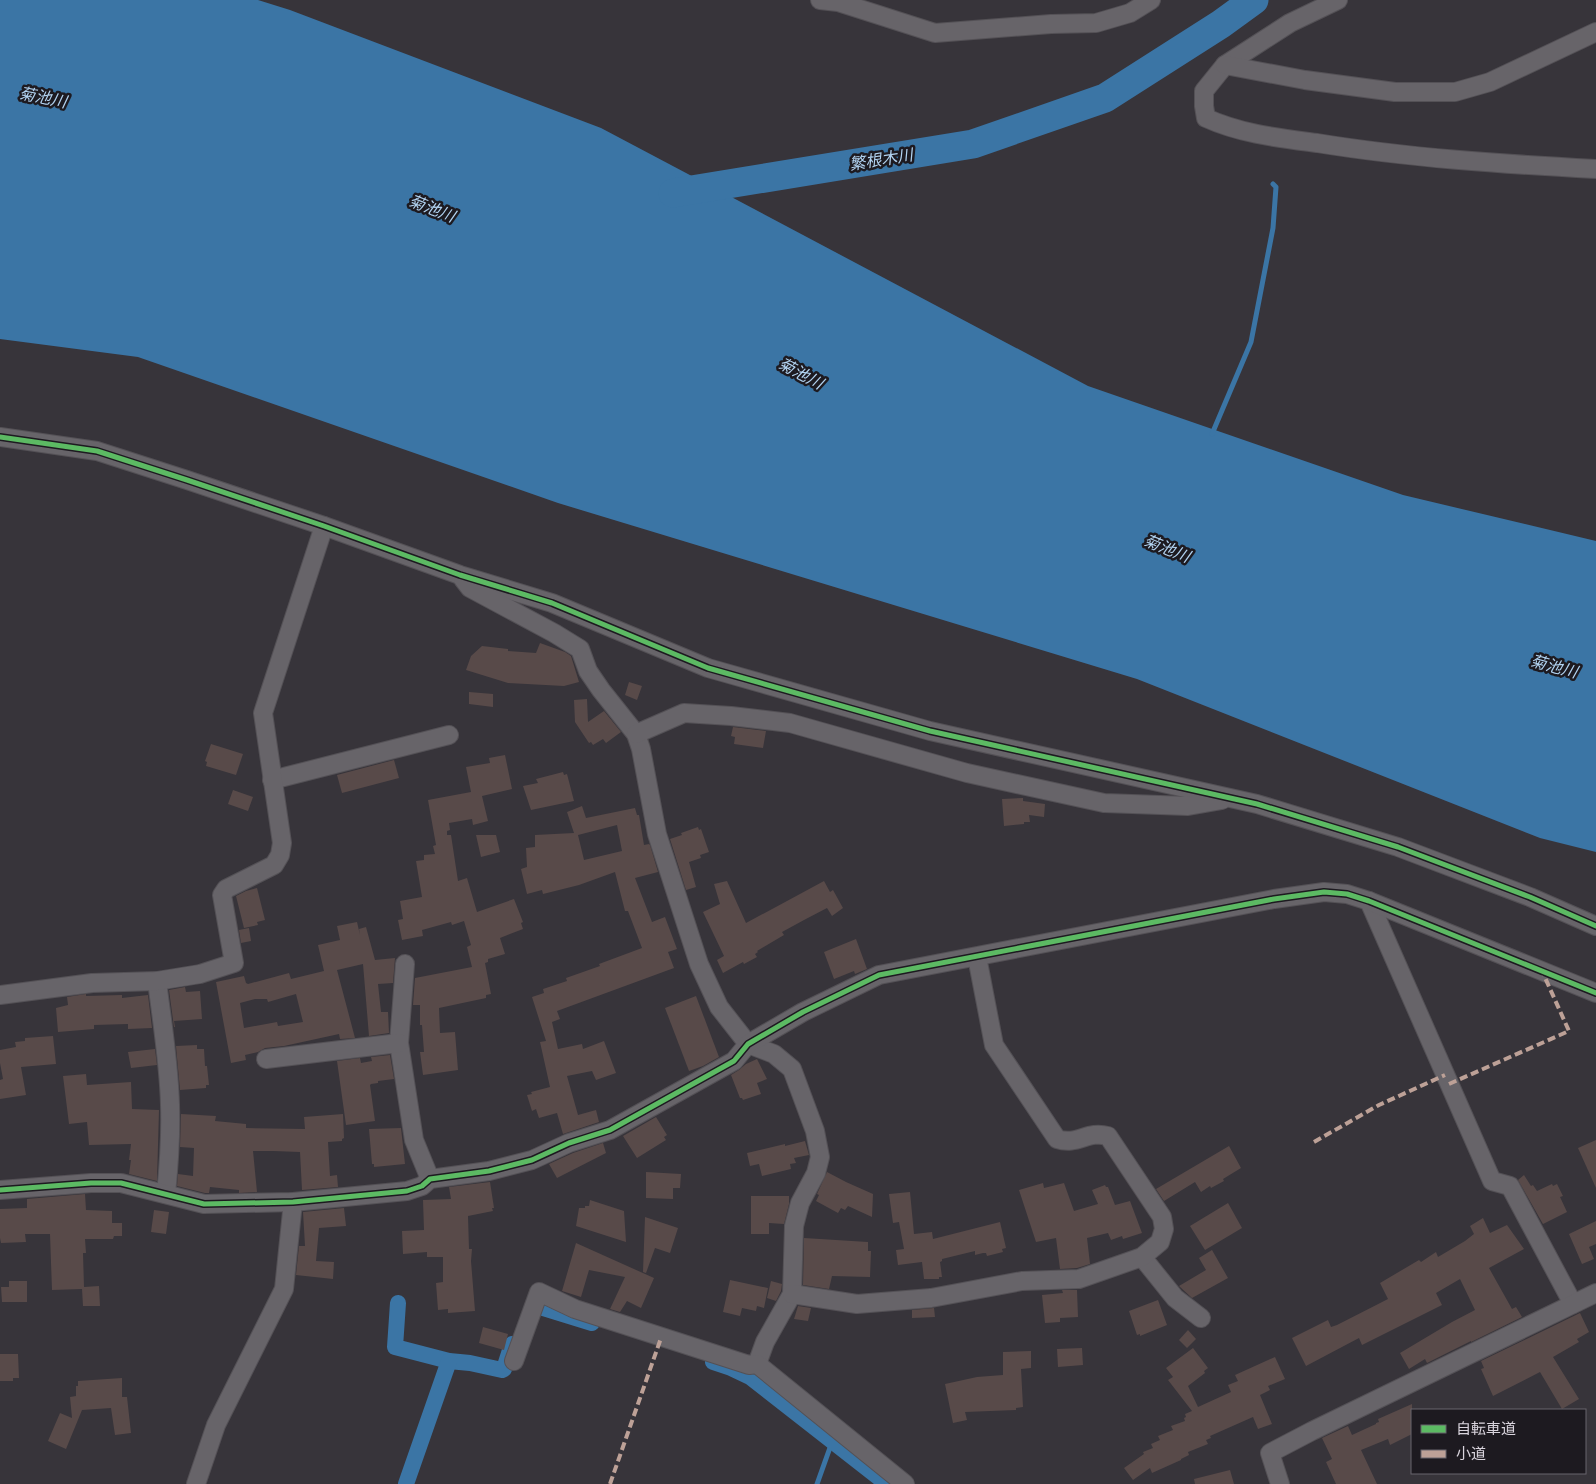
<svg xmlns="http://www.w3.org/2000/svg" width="1596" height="1484" font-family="Arial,'Noto Sans JP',sans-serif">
  <rect width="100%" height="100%" fill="#37343a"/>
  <path fill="#3b75a5" d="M0,0H258L290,10L601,128L1088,386L1403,495L1596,541V852L1540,838L1137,679L558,503L138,357L0,339Z"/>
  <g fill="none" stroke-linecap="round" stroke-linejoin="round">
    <g stroke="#3b75a5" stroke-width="5">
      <path d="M1212,434L1251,342L1273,228L1276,187L1273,184"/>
      <path d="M817,1484L832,1442"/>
    </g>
    <g stroke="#3b75a5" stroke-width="16">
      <path d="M398,1303L395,1347L449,1361L470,1363L502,1370L504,1369L512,1344"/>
      <path d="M537,1306L592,1323"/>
      <path d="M713,1362L731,1368L750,1377L887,1484"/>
      <path d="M406,1484L449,1361"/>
    </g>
    <path stroke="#3b75a5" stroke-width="29" d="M673,193L973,144L1105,98L1221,24L1254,0"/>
  </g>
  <g fill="#584a49" fill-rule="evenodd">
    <path d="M540,643L565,652L571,656L579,682L564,686L508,683L466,670L471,656L482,646L508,649V651L536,653Z"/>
    <path d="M629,682L642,686L637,700L625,695Z"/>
    <path d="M469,692L493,694V707L469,704Z"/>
    <path d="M587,699L588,722L604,711L621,732L606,743L603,739L593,745L591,742L589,743L575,722L574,700Z"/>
    <path d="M733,727L766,731L763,748L734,744L735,737L731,736Z"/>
    <path d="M211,744L243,754L236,775L206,766L207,762L205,761Z"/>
    <path d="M505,755L512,789L482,796L488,821L473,825L472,819L449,823L450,830L447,831V835H451L458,881L467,878L477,912L514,899L523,922L521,923L523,929L500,938L505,954L488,959V962L485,963L491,994L486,995V998L439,1008L440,1033L455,1032L458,1070L423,1075L420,1052H424L422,1025H420V1005H413L415,978L472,967L467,947L471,945L464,921L452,925L451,922L422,930L423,936L402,940L398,920L403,919L400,901L422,897L416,861L424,860V855L435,854L433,846L436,845L428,800L471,792L466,767L490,763L489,758Z"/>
    <path d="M394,760L399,778L342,793L337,775Z"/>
    <path d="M563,772L564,775L567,774L574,801L531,810L523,786L538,783L536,779Z"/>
    <path d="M233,790L253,797L248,811L228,804Z"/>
    <path d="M1023,798V801L1045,804L1044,817L1029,815L1030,822H1024V824L1004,826L1002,799Z"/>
    <path d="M582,806L586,818L635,808L637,815H639L644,845L649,844L650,845L658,872L635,878L652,922L665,917L677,949L668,952L674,968L557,1011L560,1019L552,1022L558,1049L582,1044L583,1049L604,1041L616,1073L596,1080L592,1071L567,1076L578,1115L596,1110L599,1122L563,1134L557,1113L539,1118L536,1109L532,1111L527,1095L532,1094L531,1092L550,1087L540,1042L546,1041L532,997L544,993L543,989L567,981L566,978L600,966L599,964L642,948L628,911H625L615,872L579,885L543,894L542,890L527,894L521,869L527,867L526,848L535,847V835L574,833L567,812ZM617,825L622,851L584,860L578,835Z"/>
    <path d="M698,827L699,830L701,829L709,852L700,855L701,858L689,862L696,887L686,890L670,839L682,835L681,833Z"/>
    <path d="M476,835H496L500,852L481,857Z"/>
    <path d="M727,881L746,923L824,881L830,892L833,890L843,908L832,916L827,908L804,920L782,932L784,935L757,951L758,952L755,954L757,957L744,964L743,962L723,973L717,960L724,956L703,912L720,904L714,884Z"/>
    <path d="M257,888L265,920L257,922L258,925L244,928L236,896L246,891Z"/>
    <path d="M357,922L360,935L359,929L366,927L375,960L395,958L393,983L378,984L381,1012H388L389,1033L369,1036L363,964L337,970L355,1038L340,1039L339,1034L284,1046L265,1048L258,1052L245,1055L246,1060L231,1063L216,982L244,976L246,983L248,984L289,973L291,979L324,971L318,945L340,940L337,926ZM296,994L303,1022L278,1026L277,1022L244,1028L240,1003L255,999H267L268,1002Z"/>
    <path d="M249,928L251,941L241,943L239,930Z"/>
    <path d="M856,939L867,969L855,974L854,971L834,979L824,952Z"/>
    <path d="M185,987L186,992L200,991L202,1019L174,1021L175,1027H174L169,990Z"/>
    <path d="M86,994V996L122,995V998L148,995L152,1028L128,1029V1024L94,1025V1029L58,1032L56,1008L68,1005L67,997Z"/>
    <path d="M696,996L719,1057L703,1066L689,1071L665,1008Z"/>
    <path d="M53,1036L56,1064L21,1067L26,1095L0,1099V1080L3,1079L0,1063V1050L16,1047L15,1042L25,1041V1038Z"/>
    <path d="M197,1045V1049H204L205,1066H207L209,1085H206V1088L180,1090L176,1046Z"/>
    <path d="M155,1049L157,1065L131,1068L128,1052Z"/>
    <path d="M390,1055L394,1079L378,1081V1083L371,1084L370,1085L375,1121L346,1125L337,1061L360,1058L361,1063L372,1061L371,1057Z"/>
    <path d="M757,1059L767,1079L757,1083L761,1094L743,1100L742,1098H740L731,1075L739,1070L746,1064Z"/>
    <path d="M86,1074L87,1085L131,1082L132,1109L159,1110L157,1181L129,1174L131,1160H129L131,1144L89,1145L87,1122L69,1124L63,1076Z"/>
    <path d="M181,1114L216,1116L215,1121L246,1124V1128L305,1129L304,1117L343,1114L344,1138L342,1139V1141L328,1142L330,1176L337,1175L338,1187L302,1190L300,1152L273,1151H253L257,1192L239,1193V1190L210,1187L209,1193H205L177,1186L178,1174L193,1176L194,1148L180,1147Z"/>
    <path d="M656,1117L667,1135L664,1137L666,1140L637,1158L623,1136Z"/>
    <path d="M401,1128L405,1164L374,1167V1164H372L369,1129Z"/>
    <path d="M1596,1140V1188L1578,1148Z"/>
    <path d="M805,1141L809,1155L794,1158L796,1163L790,1164L791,1169L762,1176L759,1164L750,1166L747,1153L785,1144V1146Z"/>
    <path d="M603,1143L606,1153L557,1178L549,1164L573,1153Z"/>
    <path d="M1229,1146L1241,1168L1223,1179L1224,1181L1211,1188L1210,1186L1201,1192L1195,1182L1164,1201L1156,1189Z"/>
    <path d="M646,1172L681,1174L680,1188H673V1199L646,1198Z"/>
    <path d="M827,1172L846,1182L873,1194L872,1217L848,1206L845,1210L841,1208L838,1213L816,1201L819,1195L817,1194Z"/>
    <path d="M1524,1175L1531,1186L1533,1185L1537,1191L1552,1184L1553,1186L1557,1184L1563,1196L1560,1197L1567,1212L1543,1224L1518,1180Z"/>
    <path d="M490,1182L494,1208H492L493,1211L468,1216L469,1249H472L471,1261L475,1311L448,1313V1309L438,1310L436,1283L443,1282V1257H427V1252L403,1254L402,1231L424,1230L423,1200L451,1199L449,1187Z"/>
    <path d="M1043,1183L1044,1188L1064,1183L1074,1211L1098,1204L1092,1190L1105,1185L1106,1187H1108L1115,1205L1130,1201L1142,1233L1123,1239L1122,1236L1111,1240L1108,1233L1087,1238L1090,1264L1077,1268L1060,1269L1056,1238L1036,1242L1019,1190Z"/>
    <path d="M910,1192L914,1234L932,1232L933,1239L1000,1222L1006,1248L1002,1249L1003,1252L987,1256L986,1253H983L975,1255V1251L942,1259V1261L940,1262L942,1277H939V1279H924L922,1262L898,1265L896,1250L904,1249L899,1222L893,1223L889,1194Z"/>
    <path d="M85,1194L86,1210L112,1211V1223H122V1236H114L113,1239H85L86,1253H83L84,1287L99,1286L100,1306H83L82,1289L52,1290L50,1234H25L26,1242L1,1243L0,1238V1209L27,1208V1199Z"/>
    <path d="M751,1196H789V1204L784,1224L769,1223V1234H751Z"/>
    <path d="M590,1200L624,1211L626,1242L576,1226L579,1208H585V1206H589Z"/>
    <path d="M1228,1203L1242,1228L1205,1250L1190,1226Z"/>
    <path d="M344,1208L346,1226L319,1228L316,1261L334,1262L333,1279L296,1275L299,1246H305L303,1212Z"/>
    <path d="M154,1210L169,1212L166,1234L151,1232Z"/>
    <path d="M645,1217L678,1228L670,1253L655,1248L646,1273L643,1272Z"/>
    <path d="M1483,1218L1490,1233L1507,1225L1524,1249L1489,1268L1512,1309L1516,1307L1522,1317L1471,1342V1341L1427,1363L1425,1359L1409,1369L1400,1353L1452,1322L1475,1310L1460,1279L1436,1293L1442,1305L1362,1345L1359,1338L1306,1366L1292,1338L1328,1320L1331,1327L1337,1325L1388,1299L1380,1283L1419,1260L1421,1262L1436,1252L1438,1257L1465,1241L1474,1234L1470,1226Z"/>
    <path d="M1596,1221V1244L1589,1247L1594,1259L1582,1264L1569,1234Z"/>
    <path d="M804,1238L868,1242V1251H871L870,1277L832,1276L829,1289L803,1285Z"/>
    <path d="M576,1243L654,1278L641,1308L627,1301L620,1312L610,1309L625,1277L589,1270L581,1297L562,1291Z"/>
    <path d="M1212,1250L1228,1278L1192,1298L1179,1286L1206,1270L1199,1258Z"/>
    <path d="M730,1280L768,1288L764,1308L757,1306L756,1311L742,1308L740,1316L723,1312Z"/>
    <path d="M9,1281H27V1302H2L1,1287H9Z"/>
    <path d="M771,1281L782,1284L781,1291L776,1301L767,1298Z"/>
    <path d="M1062,1290H1077L1078,1317L1060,1318V1322L1045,1323L1042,1295L1063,1293Z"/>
    <path d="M1158,1300L1167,1325L1140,1336V1334L1137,1335L1129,1311Z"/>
    <path d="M798,1306L811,1308L808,1321L794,1319Z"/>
    <path d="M934,1308L935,1317L912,1318V1310Z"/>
    <path d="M1580,1313L1589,1332L1577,1339L1579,1342L1553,1357L1579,1399L1562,1409L1540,1372L1493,1396L1481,1369L1484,1368L1481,1361Z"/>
    <path d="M483,1327L508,1334L504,1350L479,1343Z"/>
    <path d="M1188,1330L1196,1339L1187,1348L1179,1340Z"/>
    <path d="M1082,1348L1083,1365L1058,1367L1057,1349Z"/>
    <path d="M1193,1348L1208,1368L1204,1371L1205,1373L1188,1386L1198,1407L1231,1392L1228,1385L1238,1381L1235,1375L1275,1357L1285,1379L1268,1386L1270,1390L1260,1395L1272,1424L1258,1429L1253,1417L1210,1436L1211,1438L1206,1440L1208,1444L1188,1452L1189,1455L1181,1459V1460L1152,1473L1150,1468L1133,1480L1124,1468L1144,1454L1143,1452L1153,1448L1151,1444L1160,1440L1158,1436L1173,1430L1171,1426L1185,1421L1184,1418L1186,1417L1185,1414L1192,1411L1168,1380L1173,1377L1166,1368Z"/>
    <path d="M1031,1351V1368L1021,1369L1023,1407L1016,1408V1410L965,1412L967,1420L953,1423L945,1384L977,1377L1003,1375V1352Z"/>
    <path d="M0,1354H18L19,1378H13V1381H0Z"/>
    <path d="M122,1378V1397H127L131,1433L115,1435L111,1408L82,1410L66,1449L48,1441L60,1413L72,1418L70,1397L76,1396V1386H78V1381Z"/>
    <path d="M1412,1404V1434L1390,1445L1388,1439L1361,1450L1377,1484H1336L1326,1462L1332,1459L1322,1438L1348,1426L1352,1435L1376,1424V1423L1379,1422L1378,1419Z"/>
    <path d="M1230,1470L1234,1484H1195L1194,1479Z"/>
  </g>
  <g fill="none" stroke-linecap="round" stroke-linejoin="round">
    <defs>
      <g id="minor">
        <path d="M820,0L838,2L935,33L1051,24L1096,23L1130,13L1151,0"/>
        <path d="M1338,0L1290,23L1225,65L1204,91V106L1206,118C1241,134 1279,138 1317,143C1409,158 1503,164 1596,169"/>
        <path d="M1225,65L1305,80L1395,92H1455L1490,82L1596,32"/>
        <path d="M0,437L97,451L187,480L324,526L460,575L552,603L708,668L930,731L1257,804L1398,847L1530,897L1596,926"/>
        <path d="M463,579L470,588L554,633L580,649L588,671L601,690L636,734L641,749L657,834L699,964L719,1007L748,1044L774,1054L792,1069L815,1131L820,1157L816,1173L800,1203L794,1226L792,1294L765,1342L757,1364"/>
        <path d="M636,734L684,713L731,716L790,723L967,773L1104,803L1188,806L1222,800"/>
        <path d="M272,780L449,735"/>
        <path d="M1369,901L1492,1181L1510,1186L1573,1304"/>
        <path d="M405,964L399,1043L414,1140L430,1179"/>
        <path d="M157,981C162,1022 169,1063 170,1105C171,1134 169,1164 166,1194"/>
        <path d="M0,995L92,983L157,981L200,974L234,963L222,895L226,889L274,865L280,855L282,843L263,713L324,526"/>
        <path d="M266,1059L399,1043"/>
        <path d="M0,1190L91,1183H121L204,1204L293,1202L407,1191L422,1186L430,1179L489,1171L532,1160L569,1143L610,1130L734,1061L748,1044L803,1012L879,975L1274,899L1324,892L1347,894L1369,901L1596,993"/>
        <path d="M1142,1257L1175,1298L1201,1318"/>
        <path d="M792,1294L857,1304L931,1298L1022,1281L1079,1279L1142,1257L1160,1242L1164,1229L1162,1217L1108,1136C1087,1130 1078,1146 1057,1139L994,1045L977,957"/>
        <path d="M514,1361L539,1292L575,1309L749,1365L757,1364L905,1484"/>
        <path d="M196,1484L216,1425L284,1289L293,1202"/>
        <path d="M1280,1484L1270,1453L1312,1431L1596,1293"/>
      </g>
    </defs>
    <use href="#minor" stroke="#545156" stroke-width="20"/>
    <use href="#minor" stroke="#676469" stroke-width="18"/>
    <g stroke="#bda197" stroke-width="4" stroke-dasharray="8 4" stroke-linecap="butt">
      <path d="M1449,1084L1569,1031L1542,971"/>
      <path d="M1314,1142L1379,1105L1445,1075"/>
      <path d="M610,1484L661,1338"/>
    </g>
    <defs>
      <g id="cycleway">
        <path d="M0,437L97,451L187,480L324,526L460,575L552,603L708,668L930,731L1257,804L1398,847L1530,897L1596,926"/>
        <path d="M0,1190L91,1183H121L204,1204L293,1202L407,1191L422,1186L430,1179L489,1171L532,1160L569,1143L610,1130L734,1061L748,1044L803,1012L879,975L1274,899L1324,892L1347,894L1369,901L1596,993"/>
      </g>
    </defs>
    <use href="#cycleway" stroke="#1d1a20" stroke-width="8"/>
    <use href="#cycleway" stroke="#5cba63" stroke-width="5"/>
  </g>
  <g text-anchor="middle" stroke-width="5" stroke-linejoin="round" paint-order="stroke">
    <g font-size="16" font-style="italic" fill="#b2d3f1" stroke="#1d1a20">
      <text transform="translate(43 97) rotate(11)" y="6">菊池川</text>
      <text transform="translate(881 159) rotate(-9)" y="6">繁根木川</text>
      <text transform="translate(432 208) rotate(21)" y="6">菊池川</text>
      <text transform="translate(801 373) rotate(28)" y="6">菊池川</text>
      <text transform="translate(1167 548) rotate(22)" y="6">菊池川</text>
      <text transform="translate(1554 666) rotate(15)" y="6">菊池川</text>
    </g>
  </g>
  <rect x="1411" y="1409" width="175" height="65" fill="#1d1a20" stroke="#68646c"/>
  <rect x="1421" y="1425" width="25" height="8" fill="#5cba63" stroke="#68646c"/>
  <text x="1456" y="1434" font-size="15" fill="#d9d4dd">自転車道</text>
  <rect x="1421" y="1450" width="25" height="8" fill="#bda197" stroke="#68646c"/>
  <text x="1456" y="1459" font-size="15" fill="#d9d4dd">小道</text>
</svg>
